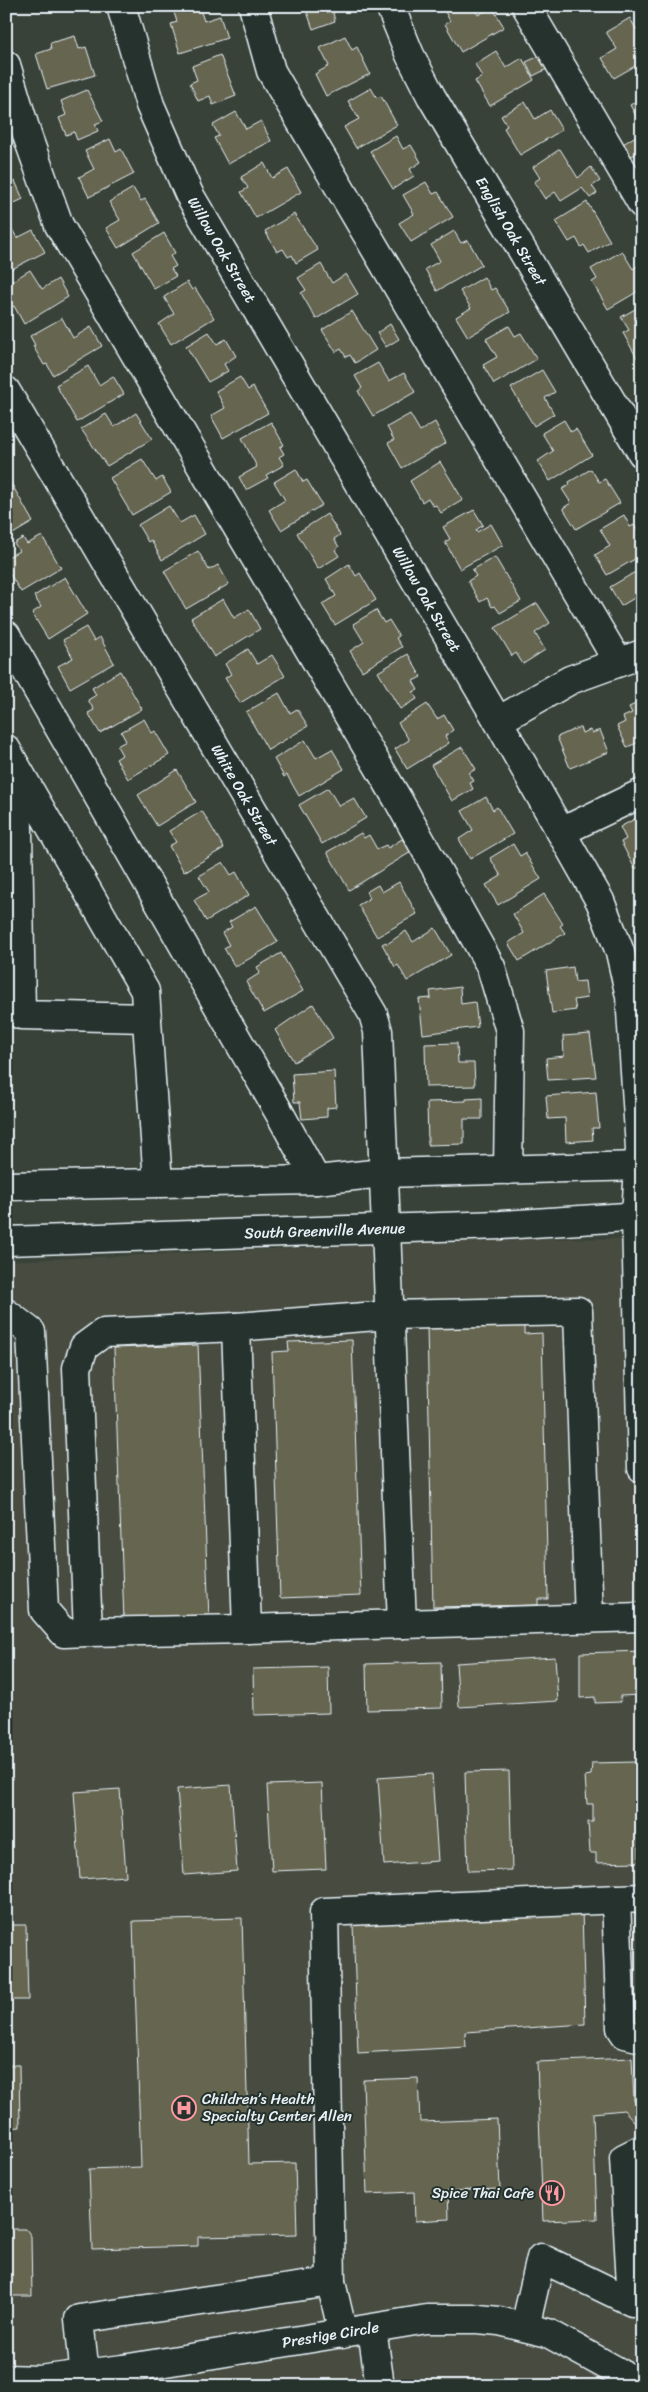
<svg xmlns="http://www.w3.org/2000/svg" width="648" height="2392" font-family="Sriracha,sans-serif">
  <rect width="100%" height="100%" fill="#394238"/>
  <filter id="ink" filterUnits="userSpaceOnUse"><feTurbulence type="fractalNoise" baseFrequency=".02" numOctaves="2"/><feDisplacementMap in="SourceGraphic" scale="10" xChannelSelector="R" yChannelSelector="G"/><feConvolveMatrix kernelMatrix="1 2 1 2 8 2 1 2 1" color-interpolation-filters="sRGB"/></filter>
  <g filter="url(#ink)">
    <path fill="#464c3f" d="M518,1238L642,1239V2386H6V1261Z"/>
    <g fill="#666550" stroke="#e8f1f8">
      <path d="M181,6H199L204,21L220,16L227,38L180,53L171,24L177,22L173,9Z"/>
      <path d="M305,6H335L337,11L333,13L335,21L313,29Z"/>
      <path d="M451,6H473L478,15L492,7L504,27L461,52L445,24L450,21L444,10Z"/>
      <path d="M630,18L636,29L642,27V62L614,78L602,58L617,49L606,32Z"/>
      <path d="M75,36L79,49L86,47L95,75L47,89L36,54L51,49L50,43Z"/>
      <path d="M345,36L352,50L357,47L370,74L326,96L315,74L329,66L320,48Z"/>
      <path d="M496,51L506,68L522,58L534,80L490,106L475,81L482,77L475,64Z"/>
      <path d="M220,55L236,96L213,105L210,96L198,101L190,83L197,80L192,66Z"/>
      <path d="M542,55L549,68L533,76L526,62Z"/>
      <path d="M371,88L377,98L381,96L397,125L356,148L344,127L359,119L348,101Z"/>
      <path d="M87,90L103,121L95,124L98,131L77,140L74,132L66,135L59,118L66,115L61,101Z"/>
      <path d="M642,98V125H641L630,105Z"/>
      <path d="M525,102L535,119L550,110L562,130L520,155L504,128L507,126L501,116Z"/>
      <path d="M236,112L246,129L261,121L271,141L228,164L214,138L219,136L213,125Z"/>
      <path d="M639,134L642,138V150L630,157L623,144Z"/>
      <path d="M396,136L403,149L411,145L421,162L410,169L414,176L393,189L370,151Z"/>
      <path d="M110,139L116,152L121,149L134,174L89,197L79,177L94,169L85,151Z"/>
      <path d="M560,149L578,178L591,167L600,181L592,186L597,193L590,198L582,188L561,201L555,192L545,199L534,182L540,178L533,167Z"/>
      <path d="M264,163L272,178L288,169L301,192L256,218L241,192L248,188L241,177Z"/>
      <path d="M15,181L23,199L6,207V185Z"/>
      <path d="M426,182L433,194L438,192L453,217L411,242L399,223L414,214L403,195Z"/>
      <path d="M133,188L141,201L145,199L159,223L118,248L106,228L120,220L109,202Z"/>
      <path d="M587,202L610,241L589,253L584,245L581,247L576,238L569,242L556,221Z"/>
      <path d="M294,214L318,250L296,263L292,255L288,257L283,249L277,252L265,231Z"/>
      <path d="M7,220L17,238L33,230L45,252L6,272Z"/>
      <path d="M454,231L461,243L468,240L482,265L437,291L425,269L440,261L431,245Z"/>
      <path d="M164,233L175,253L170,256L176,266L171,269L176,276L154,289L133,252Z"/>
      <path d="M622,251L633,269L639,265L642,269V289L608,309L592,282L597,279L591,269Z"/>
      <path d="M321,264L332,283L346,274L358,294L316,319L301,293L306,290L298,278Z"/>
      <path d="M30,270L42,289L58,279L68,297L24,324L14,306L11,307L6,299V285Z"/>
      <path d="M484,277L491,290L495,288L510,312L468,337L456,317L471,308L460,291Z"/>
      <path d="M187,282L192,290L195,288L214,318L171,344L159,324L174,314L164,297Z"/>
      <path d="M642,305V356L637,358L623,333L629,330L621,317Z"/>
      <path d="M352,311L376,350L355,363L350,355L346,357L341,349L336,352L322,330Z"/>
      <path d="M62,318L73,338L91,327L102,346L53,375L47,364L44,365L33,346L35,345L30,336Z"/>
      <path d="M390,324L399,339L386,347L377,333Z"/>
      <path d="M509,326L515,336L521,333L537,359L494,384L483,365L497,357L486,339Z"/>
      <path d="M209,332L217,344L226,339L236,356L224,364L228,371L208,382L186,346Z"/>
      <path d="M378,363L389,381L404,373L415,392L373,416L358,391L362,388L355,376Z"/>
      <path d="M88,366L99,385L113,376L124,394L77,422L56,385Z"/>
      <path d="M542,370L555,392L545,398L554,414L534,426L511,388Z"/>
      <path d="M240,377L248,390L253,387L268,413L223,438L211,416L225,408L216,391Z"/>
      <path d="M136,413L152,439L107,466L81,429L106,414L114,427Z"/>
      <path d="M410,414L420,431L435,422L446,443L402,468L388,443L394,440L387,427Z"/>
      <path d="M564,420L571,432L576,429L592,455L550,481L538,461L553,451L542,433Z"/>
      <path d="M271,422L284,445L280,447L284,454L279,457L284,465L266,475L268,478L246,490L239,477L257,467L242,438Z"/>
      <path d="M142,459L156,481L162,477L171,492L132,515L110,478Z"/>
      <path d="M440,462L463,500L441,513L436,505L433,506L428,498L422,502L410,481Z"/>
      <path d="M296,469L303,482L307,480L322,505L281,530L269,510L285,500L274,482Z"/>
      <path d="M591,469L599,482L605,479L620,503L576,529L563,508L571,503L562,489L570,485L569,482Z"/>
      <path d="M11,483L33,522L6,538V486Z"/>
      <path d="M169,506L180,523L194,515L205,534L162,560L151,540L148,542L138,525Z"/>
      <path d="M474,510L483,525L476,530L477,532L491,524L503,545L460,569L445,542L450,539L443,527Z"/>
      <path d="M327,514L340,535L334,539L339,547L335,550L339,556L318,569L297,533Z"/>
      <path d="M624,515L630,527L634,525L642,537V555L607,575L595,555L610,546L600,529Z"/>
      <path d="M42,536L61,568L21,592L6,568V558L19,551L14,543L23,538L27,544Z"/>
      <path d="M198,551L209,570L218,565L229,584L186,609L164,571Z"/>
      <path d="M495,557L521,601L500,613L495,606L492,607L487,598L480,602L468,581L476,576L472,570Z"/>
      <path d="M349,564L356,576L360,573L376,600L335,625L322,604L336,596L326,579Z"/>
      <path d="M642,568V607L636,597L621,606L610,587Z"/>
      <path d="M65,577L87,614L48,639L32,613L41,607L34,596Z"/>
      <path d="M223,599L234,618L249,609L260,629L214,657L191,618Z"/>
      <path d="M537,603L550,623L535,633L545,650L523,664L516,653L512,656L495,628Z"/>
      <path d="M376,610L384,623L389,620L399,636L396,638L402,647L362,671L350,651L364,642L353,624Z"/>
      <path d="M86,627L94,641L100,637L114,663L70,688L58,666L73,658L63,640Z"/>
      <path d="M248,649L257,664L272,655L285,676L240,703L225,678L231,674L225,664Z"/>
      <path d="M408,654L421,677L413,681L418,690L413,692L417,699L400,709L378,672Z"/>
      <path d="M120,671L142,709L100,733L88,713L94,710L88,700L96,695L92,688Z"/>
      <path d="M279,693L290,713L297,709L308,726L268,750L246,712Z"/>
      <path d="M642,701V741L627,747L617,726L625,722L623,717L632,713L629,707Z"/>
      <path d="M427,704L437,719L444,715L453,730L445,736L449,743L407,769L395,749L409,740L398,723Z"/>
      <path d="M144,719L152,733L155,731L169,755L128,779L116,759L122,755L117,746L126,741L121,732Z"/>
      <path d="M580,727L582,733L590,730L592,733L600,730L609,752L570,768L557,737Z"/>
      <path d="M305,740L316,758L332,749L344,769L299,796L287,775L284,777L274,759Z"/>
      <path d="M462,747L476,769L469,773L474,781L470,783L473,789L452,801L431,765Z"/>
      <path d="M177,770L196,802L157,826L138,795Z"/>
      <path d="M328,788L339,806L354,798L366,818L322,844L299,805Z"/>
      <path d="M486,797L493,810L497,807L513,834L470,859L459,839L473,830L462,811Z"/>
      <path d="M202,811L224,848L184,872L169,846L176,842L169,831Z"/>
      <path d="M642,815V865L635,869L621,842L626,839L620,827Z"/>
      <path d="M361,833L364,838L369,835L377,849L386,845L388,848L402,839L411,852L349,890L327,852Z"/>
      <path d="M513,844L520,856L525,853L541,879L498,905L486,885L501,876L490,858Z"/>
      <path d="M223,862L231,875L236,872L249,895L206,921L194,900L209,892L199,876Z"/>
      <path d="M399,882L417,914L377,937L358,905L370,898L366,892L378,885L382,892Z"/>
      <path d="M544,894L563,924L560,926L565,933L519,961L508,943L524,933L513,914Z"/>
      <path d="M256,906L278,942L235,967L224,948L229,945L222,933L232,927L229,922Z"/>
      <path d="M435,928L451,955L407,981L398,965L395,967L382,944L386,942L387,944L406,931L413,942Z"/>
      <path d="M281,953L303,991L264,1013L246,982L260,973L257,967Z"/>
      <path d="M573,967L575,982L585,981L587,998L574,1000L576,1010L552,1013L546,971Z"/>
      <path d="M460,987L461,1004L475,1002L478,1027L423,1034L419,999L431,998L430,991Z"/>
      <path d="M313,1004L333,1038L294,1062L275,1030Z"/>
      <path d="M590,1034L596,1077L548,1080L546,1058L564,1056L563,1036Z"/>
      <path d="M457,1043L458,1063H474L475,1086L426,1087L425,1044Z"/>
      <path d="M334,1071L336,1107L327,1108V1117L302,1119L300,1102H294L292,1074Z"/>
      <path d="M596,1092L599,1128H592L593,1140L566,1142L565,1118L548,1119L546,1096Z"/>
      <path d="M482,1098V1119H464V1144L428,1145L427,1102L466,1101V1099Z"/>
      <path d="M524,1324V1334L542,1333L548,1599H538V1605L433,1607L427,1326Z"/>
      <path d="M352,1340L361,1595L280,1598L272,1352L289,1351L288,1342Z"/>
      <path d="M198,1345L209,1619L124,1621L114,1348Z"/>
      <path d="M642,1651V1700L640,1695L620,1696L621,1702L595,1703V1697L580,1698V1653Z"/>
      <path d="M555,1657L558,1701L459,1707L456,1663Z"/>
      <path d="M441,1662L442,1708L367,1710L366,1664Z"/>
      <path d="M328,1667L329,1713L254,1715L253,1669Z"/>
      <path d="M636,1762L639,1862L596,1863V1853H590L588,1822H593V1804H587L585,1776L591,1775L592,1763Z"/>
      <path d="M509,1771L512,1870L468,1871L465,1772Z"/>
      <path d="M432,1774L438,1861L384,1865L378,1778Z"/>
      <path d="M322,1783L326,1869L272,1871L267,1785Z"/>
      <path d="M231,1785L237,1871L184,1875L177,1789Z"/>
      <path d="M120,1789L126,1876L80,1879L74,1792Z"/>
      <path d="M582,1908L585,2024L465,2032L466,2047L358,2053L353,1924Z"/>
      <path d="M242,1918L249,2164L295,2163L297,2235L198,2237V2246L92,2249L89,2169L141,2167L133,1921Z"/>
      <path d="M6,1925H26L28,2000H6Z"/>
      <path d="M632,2058L634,2101L640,2106L638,2108L642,2111V2130L624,2110L593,2113L597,2219L543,2221L537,2062Z"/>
      <path d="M6,2065H19L20,2127L6,2128Z"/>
      <path d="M418,2078L420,2122L497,2119L500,2189L448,2191L449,2219L415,2221L414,2192L367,2194L363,2080Z"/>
      <path d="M6,2229H26L31,2236L32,2296H6Z"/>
    </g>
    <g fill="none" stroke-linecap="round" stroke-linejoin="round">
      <defs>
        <g id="minor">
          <path id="s1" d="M121,6L150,105L189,194L498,721L600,901L620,952L630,996L640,1148L636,1217L642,1468"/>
          <path d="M253,6L271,71L618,662"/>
          <path id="s2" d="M390,6L410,55L431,96L642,453"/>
          <path d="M526,6L642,204"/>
          <path d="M6,65L28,138L59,225L397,798L491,967L510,1031L508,1170"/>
          <path id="s3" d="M6,391L373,1014L378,1031L402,1624L642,1617"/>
          <path d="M6,635L280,1114L316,1180"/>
          <path d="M498,721L570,680L642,654"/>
          <path d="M6,749L145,991L158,1183"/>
          <path d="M17,770L21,1015L147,1018"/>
          <path d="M561,832L642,793"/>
          <path d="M6,1313L31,1332L44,1610L64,1633L88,1632"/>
          <path d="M236,1327L103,1333L84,1347L77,1368L88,1632L247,1629"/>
          <path d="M402,1624L247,1629L236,1327L390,1315L578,1311L589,1619"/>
          <path d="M616,1899L621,2028L625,2034L642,2038"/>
          <path d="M525,2327L541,2258L632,2302L624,2158L642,2149"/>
          <path d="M372,2329L380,2386"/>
          <path d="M343,2334L331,2282L324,1912L642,1898"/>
          <path id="s4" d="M6,2379L39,2380L123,2369L427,2319H478L499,2321L548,2333L642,2385"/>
          <path d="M86,2386L79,2319L331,2282"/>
        </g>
        <g id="major">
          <path d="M6,1186L316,1180L383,1173L642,1166"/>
          <path id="s5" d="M6,1241L501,1225L642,1216"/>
        </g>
      </defs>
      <use href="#minor" stroke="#e8f1f8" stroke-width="31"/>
      <use href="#major" stroke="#e8f1f8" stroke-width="31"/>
      <use href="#minor" stroke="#26332d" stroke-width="28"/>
      <use href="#major" stroke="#26332d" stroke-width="28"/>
    </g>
  </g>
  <defs>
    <symbol id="hospital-ring" viewBox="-11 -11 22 22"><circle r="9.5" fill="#26332d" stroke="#ff9aa2" stroke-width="1.5"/><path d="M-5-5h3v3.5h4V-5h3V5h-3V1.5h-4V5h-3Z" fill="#ff9aa2"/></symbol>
    <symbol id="restaurant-ring" viewBox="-11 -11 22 22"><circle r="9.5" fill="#26332d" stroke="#ff9aa2" stroke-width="1.5"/><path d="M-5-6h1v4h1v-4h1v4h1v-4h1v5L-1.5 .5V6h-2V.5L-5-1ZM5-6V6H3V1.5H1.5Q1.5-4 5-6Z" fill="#ff9aa2"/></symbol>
  </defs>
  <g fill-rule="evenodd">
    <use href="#hospital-ring" x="170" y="2094" width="28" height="28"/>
    <use href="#restaurant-ring" x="538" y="2179" width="28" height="28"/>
  </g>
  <g text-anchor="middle" stroke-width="4" stroke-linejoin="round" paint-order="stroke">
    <g font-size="15" fill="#e8f1f8" stroke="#26332d">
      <text dy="5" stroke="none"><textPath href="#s2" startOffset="256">English Oak Street</textPath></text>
      <text dy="5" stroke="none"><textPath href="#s1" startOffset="265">Willow Oak Street</textPath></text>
      <text dy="5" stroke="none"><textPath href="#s1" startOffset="670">Willow Oak Street</textPath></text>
      <text dy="5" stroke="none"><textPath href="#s3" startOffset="469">White Oak Street</textPath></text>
      <text dy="5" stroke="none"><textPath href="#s5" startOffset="319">South Greenville Avenue</textPath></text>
      <text dy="5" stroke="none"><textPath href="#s4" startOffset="328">Prestige Circle</textPath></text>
    </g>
    <g font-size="15" fill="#e8f1f8" stroke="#26332d" text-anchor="start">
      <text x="202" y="2104">Children’s Health<tspan x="202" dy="17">Specialty Center Allen</tspan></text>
      <text x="534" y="2198" text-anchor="end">Spice Thai Cafe</text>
    </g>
  </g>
  <rect width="648" height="2392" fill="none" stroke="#26332d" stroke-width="25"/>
  <rect x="12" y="12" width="623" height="2367" fill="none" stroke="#e8f1f8" stroke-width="2" filter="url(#ink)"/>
</svg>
